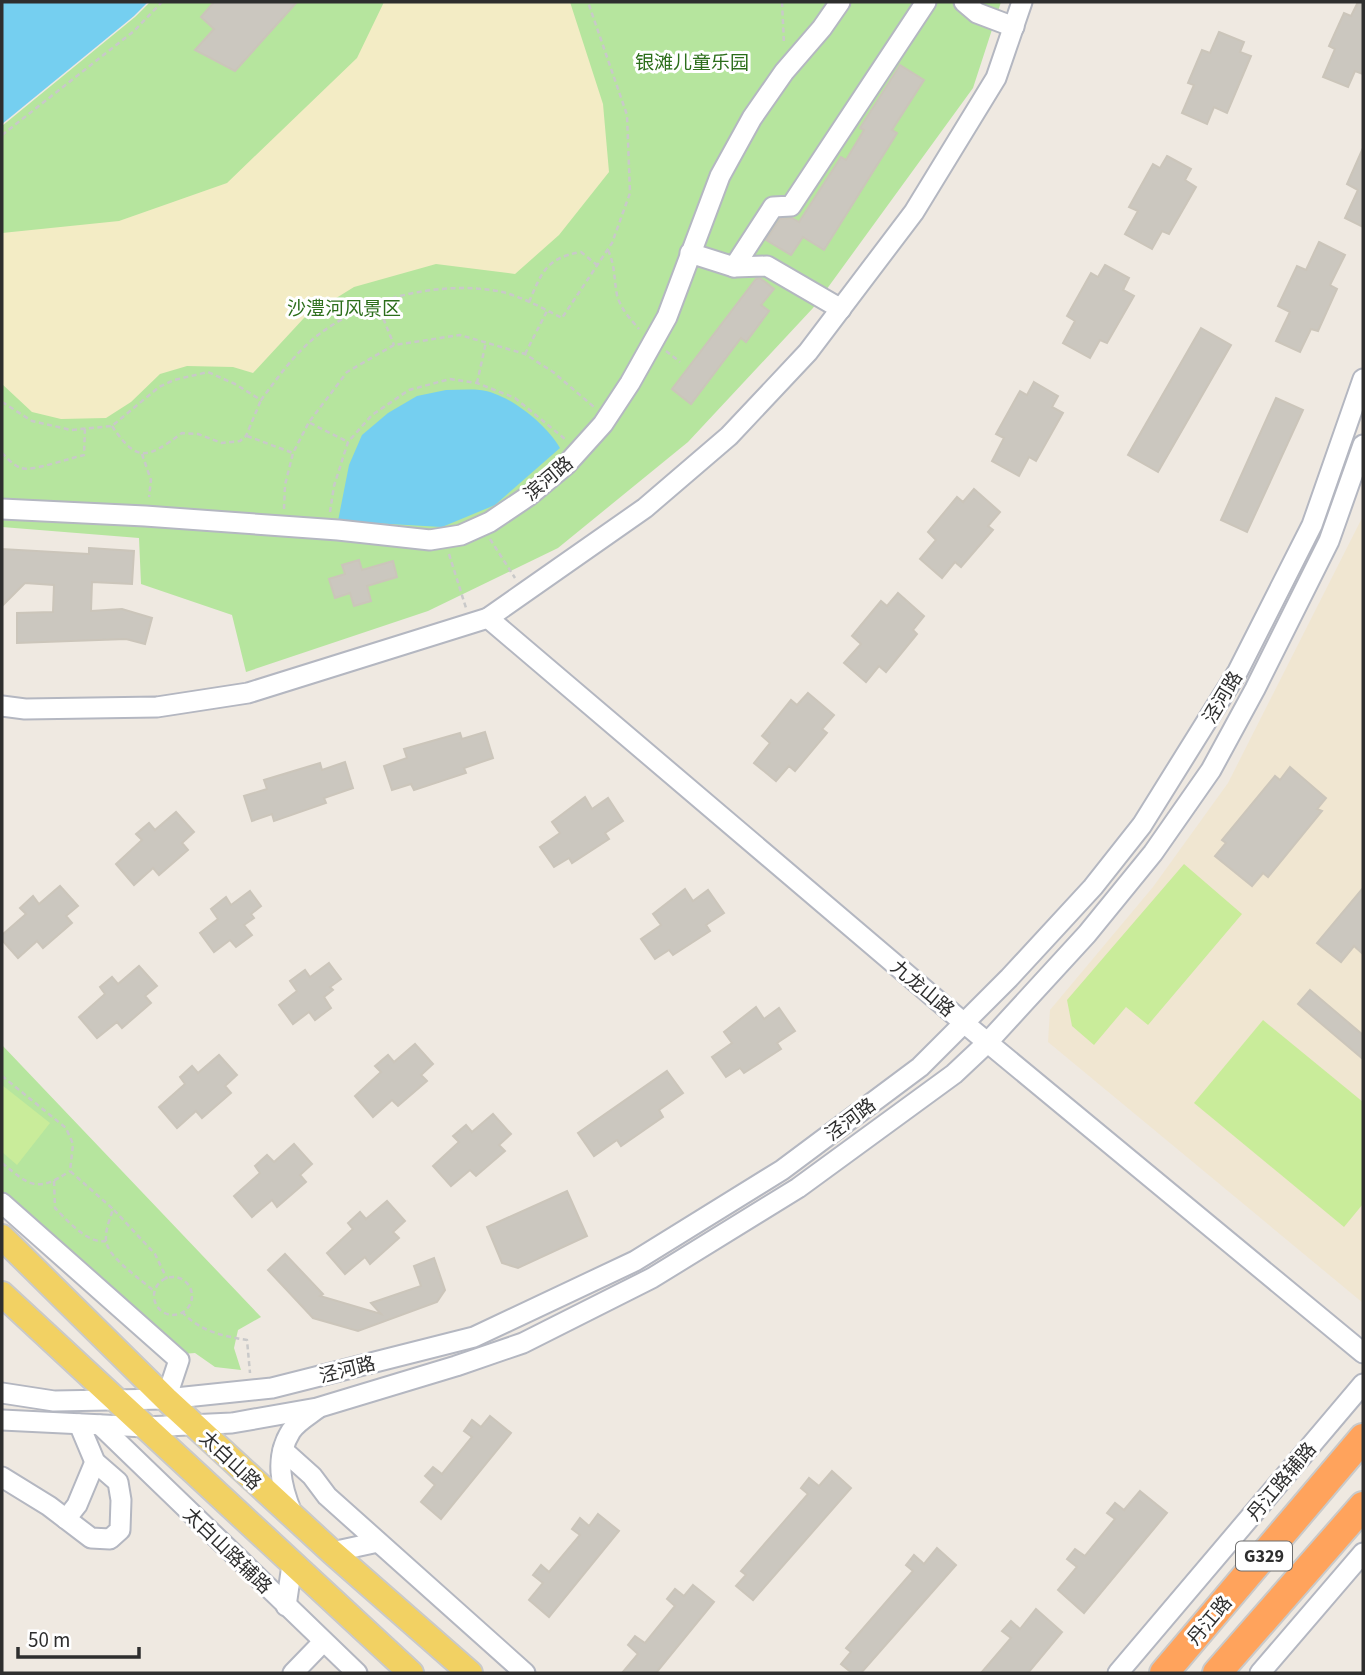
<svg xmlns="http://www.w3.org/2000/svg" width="1365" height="1675" font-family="'Source Sans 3','Noto Sans SC',sans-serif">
  <rect width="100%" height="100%" fill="#efe9e1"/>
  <path fill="#f0e6d1" d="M1363,516V1303L1048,1042L1050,1010L1153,887L1228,783Z"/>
  <g fill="#b6e59e">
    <path d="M150,2H1001L973,88L813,308L688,442L558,548L428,611L246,672L232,615L141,584L139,538L2,527V126L135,17Z"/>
    <path d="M2,1045L261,1317L238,1330L234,1348L241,1370L215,1367L195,1353L182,1354L2,1199Z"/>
  </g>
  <path fill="#f3ecc5" d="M384,2H570L603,104L609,172L559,235L515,274L436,264L354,287L304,318L253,373L233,367L187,366L160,374L131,402L106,418L61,419L32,412L2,384V233L119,221L227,183L357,58Z"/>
  <g fill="#c9ec9a">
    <path d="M1184,864L1242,914L1148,1025L1126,1007L1094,1045L1072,1026L1067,1000Z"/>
    <path d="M1263,1020L1363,1102V1204L1344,1227L1194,1103Z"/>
    <path d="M2,1085L50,1123L17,1165L2,1152Z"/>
  </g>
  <g fill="#75cff0">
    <path d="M2,2H148L134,16L2,124Z"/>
    <path d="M446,390C457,390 469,389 480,390C508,393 546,424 560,448L495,505L442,527L338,521L349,465L362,435L388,413L417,396Z"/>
  </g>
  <g fill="#cbc7bf" stroke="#cbc5ba" stroke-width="2">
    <path d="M214,2H297L235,71L195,50L214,29L201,17Z"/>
    <path d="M1358,2H1363V74L1355,71L1348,87L1323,77L1335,49L1329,46L1344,13L1351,16Z"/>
    <path d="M1219,32L1244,42L1240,52L1251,56L1227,113L1214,107L1207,124L1182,113L1194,85L1188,83L1202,50L1210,53Z"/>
    <path d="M900,65L924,80L892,130L897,133L824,250L803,237L791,255L766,240L780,219L792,218L799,222L841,157L846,160L864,130L860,128Z"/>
    <path d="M1363,148V227L1345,218L1358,190L1347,184Z"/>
    <path d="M1167,156L1191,169L1185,180L1196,187L1169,234L1162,231L1152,249L1125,234L1138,211L1129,207L1153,164L1160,168Z"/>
    <path d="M1319,242L1345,255L1330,285L1337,289L1318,331L1311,329L1300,352L1276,341L1290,312L1278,306L1297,266L1306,270Z"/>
    <path d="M1105,265L1129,278L1123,290L1134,296L1107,343L1100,340L1090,358L1063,343L1075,321L1067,316L1091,273L1098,277Z"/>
    <path d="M760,278L774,289L761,305L769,311L746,342L741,338L691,404L672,389L756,279Z"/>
    <path d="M1201,328L1231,345L1158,472L1128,455Z"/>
    <path d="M1034,382L1058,396L1052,407L1063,413L1036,461L1029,457L1019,476L992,461L1004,438L996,434L1020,391L1027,395Z"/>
    <path d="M1276,398L1303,410L1247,532L1221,520Z"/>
    <path d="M974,489L1000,512L988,526L993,530L961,567L955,562L942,578L920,559L936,540L928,532L957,497L963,502Z"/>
    <path d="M89,548L134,551L132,584L92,582L91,611L122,609L152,618L145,644L126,639L17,643V613L53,612L54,585L25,583L2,606V549L89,554Z"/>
    <path d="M359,560L362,570L393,561L397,577L367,586L371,601L354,606L350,593L335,598L329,579L345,574L342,565Z"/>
    <path d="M898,593L924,616L913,630L917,634L886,672L879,666L866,682L844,663L861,644L852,636L881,601L887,606Z"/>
    <path d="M808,693L834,715L822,729L827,733L795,771L789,766L776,781L754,763L770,743L762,736L791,700L797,705Z"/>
    <path d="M485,732L493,758L464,768L466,773L414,790L411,784L392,790L384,766L407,758L404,749L460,733L462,739Z"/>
    <path d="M345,762L353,788L324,798L326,803L274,821L272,814L252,821L244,796L267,789L264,780L320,763L322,770Z"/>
    <path d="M1290,767L1326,798L1317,809L1322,811L1268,877L1263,873L1252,886L1215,856L1226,843L1222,840L1275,776L1280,780Z"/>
    <path d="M585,797L592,809L608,798L623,821L605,833L609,839L572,863L569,858L554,867L540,847L560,833L552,822Z"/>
    <path d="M176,812L194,832L182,843L188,850L159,875L153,868L134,885L116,864L142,840L136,834L149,823L155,830Z"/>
    <path d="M60,886L78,906L66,916L72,923L43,948L37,941L18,958L2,940V935L26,914L20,908L33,896L39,904Z"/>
    <path d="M1363,888V954L1354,946L1341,962L1317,943Z"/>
    <path d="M685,889L693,901L708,890L724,913L706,925L710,931L673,955L669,950L655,959L641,939L661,925L653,914Z"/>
    <path d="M250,891L261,906L251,914L254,918L244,925L252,935L236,947L230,940L214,952L200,933L218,919L211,909L226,897L231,905Z"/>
    <path d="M329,963L341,979L330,987L333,990L324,997L331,1008L315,1020L309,1012L293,1024L279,1005L297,991L290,981L305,970L310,977Z"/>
    <path d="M139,966L157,986L145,996L151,1003L122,1028L117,1022L97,1038L79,1017L105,994L100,987L112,977L118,984Z"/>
    <path d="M1310,990L1363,1035V1059L1298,1004Z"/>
    <path d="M756,1007L764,1019L779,1008L795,1031L777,1043L781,1049L744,1073L740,1068L726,1077L712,1057L732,1043L724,1032Z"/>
    <path d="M415,1044L433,1064L421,1075L427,1081L398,1106L392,1100L373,1117L355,1096L381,1072L375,1066L388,1055L394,1062Z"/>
    <path d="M219,1055L237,1075L225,1086L231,1093L202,1118L196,1111L177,1128L159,1107L185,1084L180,1077L192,1066L198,1073Z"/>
    <path d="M667,1071L683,1093L659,1110L663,1117L621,1146L617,1140L594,1156L578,1133Z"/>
    <path d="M493,1114L511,1134L499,1145L505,1151L476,1176L470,1170L451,1186L433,1166L459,1142L453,1136L466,1125L472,1132Z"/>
    <path d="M294,1144L312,1164L300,1175L306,1182L277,1207L272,1200L252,1217L234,1196L260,1173L255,1166L267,1155L274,1162Z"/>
    <path d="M567,1191L587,1236L518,1268L502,1263L487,1227Z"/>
    <path d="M387,1201L405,1221L393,1232L399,1238L370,1264L365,1257L345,1274L327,1253L353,1229L348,1223L360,1212L366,1219Z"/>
    <path d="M285,1254L323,1294L320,1296L381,1314L371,1303L421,1286L414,1266L434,1258L445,1290L437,1302L358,1331L313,1318L268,1270Z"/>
    <path d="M490,1416L511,1433L441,1519L421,1502L435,1485L425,1476L433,1467L442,1474L472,1437L464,1431L472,1420L481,1427Z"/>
    <path d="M832,1471L851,1488L753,1600L736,1586L746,1575L741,1571L808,1494L801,1488L809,1478L819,1486Z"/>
    <path d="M1140,1491L1167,1513L1084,1613L1058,1590L1077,1567L1067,1559L1075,1549L1085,1556L1115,1519L1107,1513L1115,1503L1124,1510Z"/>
    <path d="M598,1514L619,1531L549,1617L529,1600L543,1583L533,1575L541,1565L549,1572L580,1535L572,1529L580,1518L589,1526Z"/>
    <path d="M937,1548L956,1565L861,1673H852L841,1664L851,1652L846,1648L913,1571L906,1565L914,1555L924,1564Z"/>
    <path d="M693,1585L714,1602L656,1673H622L638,1654L628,1645L635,1636L645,1643L675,1606L667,1599L675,1589L684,1596Z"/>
    <path d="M1036,1609L1062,1632L1028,1673H981L1011,1638L1002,1631L1011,1621L1020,1629Z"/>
  </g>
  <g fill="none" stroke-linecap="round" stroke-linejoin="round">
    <defs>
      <g id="minor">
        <path d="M964,2L977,13L1014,27"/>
        <path d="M690,253L734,267L767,266L841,309"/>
        <path d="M734,267L773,207L791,206L926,2"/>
        <path d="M2,509L145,516L338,530L430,540L461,535L490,522L530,495L566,465L603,424L630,383L667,317L720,176L752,118L784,72L822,28L840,2"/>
        <path d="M488,618L964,1023L1363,1353"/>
        <path d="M2,706L25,709L157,707L248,693L488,618L525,592L645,508L729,436L808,352L914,212L996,78L1022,2"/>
        <path d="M2,1203L179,1360L166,1399"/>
        <path d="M2,1393L54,1401L166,1399L272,1388L474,1337L635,1261L782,1170L920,1067L1009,978L1093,887L1142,825L1238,671L1312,525L1363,379"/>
        <path d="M2,1420L145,1427L232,1423L317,1408L456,1366L523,1343L652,1278L798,1188L954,1074L987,1043L1087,934L1153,853L1211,770L1255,689L1329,541L1363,445"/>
        <path d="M100,1425L357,1673"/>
        <path d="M283,1450L312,1476L327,1496L525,1673"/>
        <path d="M2,1477L49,1506L91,1538L110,1539L120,1530L121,1500L118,1482L95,1462L79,1424"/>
        <path d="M292,1513C281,1486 274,1458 291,1431C297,1422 309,1415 317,1409"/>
        <path d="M66,1519L77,1505L95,1462"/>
        <path d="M332,1552L378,1542"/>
        <path d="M286,1606L292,1565"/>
        <path d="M293,1673L323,1642"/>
        <path d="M1118,1673L1363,1384"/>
        <path d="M1260,1673L1363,1553"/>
      </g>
      <g id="major">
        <path d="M2,1237L166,1399L332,1552L470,1673"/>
        <path d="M2,1294L411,1673"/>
      </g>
      <g id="highway">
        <path d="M1164,1673L1363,1438"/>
        <path d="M1217,1673L1363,1506"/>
      </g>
    </defs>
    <use href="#minor" stroke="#b4b7c1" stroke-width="23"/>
    <use href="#major" stroke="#c9c9c9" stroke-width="28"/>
    <use href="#highway" stroke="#c9c9c9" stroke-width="32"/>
    <g stroke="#c9c9c9" stroke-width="2.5" stroke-dasharray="5 3.5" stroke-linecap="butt">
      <path d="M782,2L784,44"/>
      <path d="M2,135L134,31L162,2"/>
      <path d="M608,250C615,265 614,279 617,295C620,308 631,320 639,329"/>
      <path d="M529,302C542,272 546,258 581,252L597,265"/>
      <path d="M377,303L394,345"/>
      <path d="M666,351L680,362"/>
      <path d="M525,354L547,311"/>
      <path d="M477,383L486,342"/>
      <path d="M2,402L32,421L71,430L112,426L159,387L174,380L208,372L235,384L261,400C278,377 295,353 318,335C365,299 433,282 491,290C516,293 540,307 562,318L612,243L630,193L627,115L588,2"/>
      <path d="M310,423L348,442"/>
      <path d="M112,426C137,463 147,459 182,433L198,434L222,443L240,441L246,436L261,400"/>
      <path d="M247,436L293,453"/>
      <path d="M2,453C7,458 14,466 21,468C31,472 70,458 84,455L85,428"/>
      <path d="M142,454L151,480L149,497"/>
      <path d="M284,509L285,485L293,453L309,422L347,372L394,345L460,335L525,354L553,372L594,407"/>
      <path d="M330,512L334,486L348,442L372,415L409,390L450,379L477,383L515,398L565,439"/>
      <path d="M490,539L515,578"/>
      <path d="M449,554L466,608"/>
      <path d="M2,1076L66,1128L73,1144L70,1171L113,1209C110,1219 105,1230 106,1241C108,1258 142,1280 155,1292"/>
      <path d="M2,1163C30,1186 37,1193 70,1171"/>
      <path d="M54,1181L55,1208C67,1220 87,1244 106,1241"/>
      <path d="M114,1210L155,1254L167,1279"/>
      <circle cx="173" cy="1296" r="19"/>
      <path d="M182,1312C200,1331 222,1336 247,1340L250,1373"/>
    </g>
    <use href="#minor" stroke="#fff" stroke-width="19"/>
    <use href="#major" stroke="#f2d163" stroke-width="24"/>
    <use href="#highway" stroke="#ffa35c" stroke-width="28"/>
  </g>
  <g text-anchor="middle" stroke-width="6" stroke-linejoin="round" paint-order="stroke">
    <rect fill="#fff" stroke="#6d6d6d" stroke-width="2" x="1236" y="1541.5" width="56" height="29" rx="5"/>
    <g font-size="18" font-weight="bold" fill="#2e2e2e">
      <text x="1264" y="1562">G329</text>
    </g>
    <g font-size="19" fill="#2c6e1b" stroke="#fff">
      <text x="692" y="69">银滩儿童乐园</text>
      <text x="344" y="315">沙澧河风景区</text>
    </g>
    <g font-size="19" fill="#2e2e2e" stroke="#fff">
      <text transform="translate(548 478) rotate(-40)" y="7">滨河路</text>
      <text transform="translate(1222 697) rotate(-59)" y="7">泾河路</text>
      <text transform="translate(923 988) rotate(40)" y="7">九龙山路</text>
      <text transform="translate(850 1119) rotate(-37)" y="7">泾河路</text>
      <text transform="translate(347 1369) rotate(-14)" y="7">泾河路</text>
      <text transform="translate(231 1460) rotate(43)" y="7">太白山路</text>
      <text transform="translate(1281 1481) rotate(-50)" y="7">丹江路辅路</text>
      <text transform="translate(228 1550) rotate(44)" y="7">太白山路辅路</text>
      <text transform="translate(1209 1620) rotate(-50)" y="7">丹江路</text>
    </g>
  </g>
  <rect width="1365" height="1675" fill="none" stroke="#2e2e2e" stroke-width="7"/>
  <path d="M18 1647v10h121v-10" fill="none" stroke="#2e2e2e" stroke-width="3.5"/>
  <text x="28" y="1647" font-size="21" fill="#2e2e2e" stroke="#ffffff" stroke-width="5" paint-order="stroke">50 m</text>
</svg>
